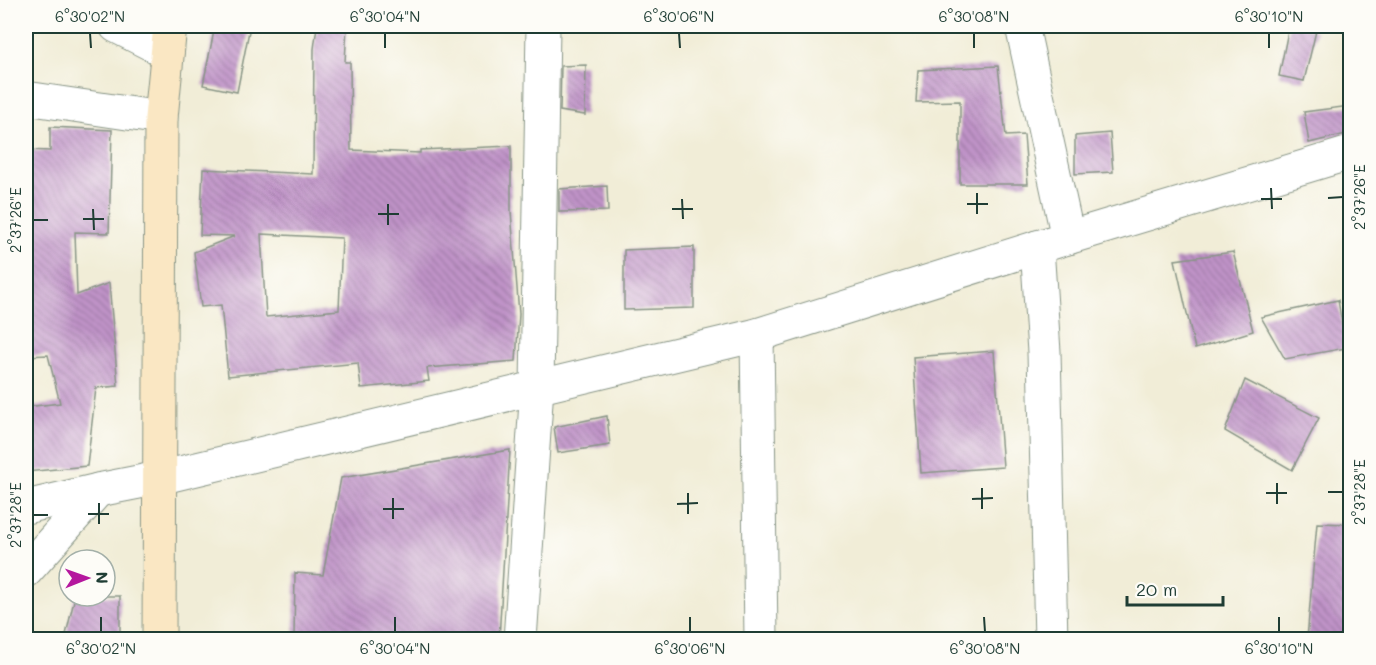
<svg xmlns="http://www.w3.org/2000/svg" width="1376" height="665" font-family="Mali,sans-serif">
  <defs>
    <pattern id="building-back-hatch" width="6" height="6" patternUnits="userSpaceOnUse" patternTransform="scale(1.5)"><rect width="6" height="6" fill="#c093c8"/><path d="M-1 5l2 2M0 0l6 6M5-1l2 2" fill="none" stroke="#9b79a3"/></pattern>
  </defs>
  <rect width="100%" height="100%" fill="#fdfcf7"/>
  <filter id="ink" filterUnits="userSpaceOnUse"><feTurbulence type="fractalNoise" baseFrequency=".0167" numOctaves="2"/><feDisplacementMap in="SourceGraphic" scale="12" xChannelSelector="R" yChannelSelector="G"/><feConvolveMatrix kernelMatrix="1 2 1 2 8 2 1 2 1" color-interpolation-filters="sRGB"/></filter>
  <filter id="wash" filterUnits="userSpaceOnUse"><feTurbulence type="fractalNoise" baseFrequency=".008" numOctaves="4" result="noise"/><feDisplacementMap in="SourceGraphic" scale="24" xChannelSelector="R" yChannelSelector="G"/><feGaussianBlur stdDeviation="1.35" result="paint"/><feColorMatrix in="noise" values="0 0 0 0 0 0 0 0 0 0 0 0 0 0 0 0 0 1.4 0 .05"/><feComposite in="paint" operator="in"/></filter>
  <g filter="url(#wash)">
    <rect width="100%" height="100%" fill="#f1edd7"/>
    <g id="blocks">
      <g fill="url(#building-back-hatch)" fill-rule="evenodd">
        <path d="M215,26H250L237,92L203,85Z"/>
        <path d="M317,26H347L345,62H350L351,150L420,153V150L511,146V211L519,314L516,361L427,368L429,381L361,388L358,363L228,376L221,305L201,307L194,252L235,236L200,235L203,169L313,174L314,49ZM261,234L342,238L339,310L266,317Z"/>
        <path d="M1289,26H1298L1316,31L1304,81L1279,76Z"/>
        <path d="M586,65L585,115L560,111L561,66Z"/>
        <path d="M998,66L1006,136L1024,135L1028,184H960V101L916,102L918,70Z"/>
        <path d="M1350,106V133L1309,143L1304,112Z"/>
        <path d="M50,127L112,130L109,233L75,232L77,295L109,283L118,386L96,388L87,466L26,472V407L60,403L48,355L26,356V150L50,151Z"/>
        <path d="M1110,133L1113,172L1075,174V136Z"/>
        <path d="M607,186L608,211L559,212V189Z"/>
        <path d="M694,247V308L624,310V250Z"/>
        <path d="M1233,252L1253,331L1195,349L1175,260Z"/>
        <path d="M1338,300L1346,348L1285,359L1261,317Z"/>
        <path d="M994,351L1003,467L921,473L913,357Z"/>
        <path d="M1245,380L1319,418L1292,470L1225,431Z"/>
        <path d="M607,416L610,445L558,453L554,427Z"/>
        <path d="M510,450L499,639H294L295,573L323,575L341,478Z"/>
        <path d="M1317,523L1350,524V639H1307Z"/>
        <path d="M75,596H120V639H65Z"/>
      </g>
    </g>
  </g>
  <g filter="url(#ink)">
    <use href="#blocks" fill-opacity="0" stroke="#889586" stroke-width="1.5"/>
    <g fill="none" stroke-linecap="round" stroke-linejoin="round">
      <defs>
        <g id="minor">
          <path d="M116,26L167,52"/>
          <path d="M1022,26L1068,238"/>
          <path d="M26,98L161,118"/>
          <path d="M1037,247L1044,352L1051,640"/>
          <path d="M757,335L761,640"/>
          <path d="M26,571L98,490"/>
          <path d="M520,640L537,387L543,26"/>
        </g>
        <path id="tertiary" d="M26,507L98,490L159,478L757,335L1054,242L1350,153"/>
        <path id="secondary" d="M159,640L161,118L170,26"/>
      </defs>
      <use href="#minor" stroke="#889586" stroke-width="35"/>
      <use href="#tertiary" stroke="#889586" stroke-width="35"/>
      <use href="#secondary" stroke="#889586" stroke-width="35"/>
      <use href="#minor" stroke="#fff" stroke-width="33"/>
      <use href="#tertiary" stroke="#fff" stroke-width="33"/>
      <use href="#secondary" stroke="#fae7c3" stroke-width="33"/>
    </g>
  </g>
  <path fill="none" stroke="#1f3d34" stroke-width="2" d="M90,33L91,48M385,33V48M679,33L680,48M974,33V48M1269,33V48M1271,188L1272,209M977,193V214M1328,198L1343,197M682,199L683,219M1261,199H1282M388,204V225M967,204H988M93,209L94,230M672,209H693M378,214H399M83,219H104M33,220H48M1277,483V504M982,488V509M1328,492H1343M688,493V514M1266,493H1287M393,498V519M972,499L993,498M99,503V524M677,504L698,503M383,509H404M88,514H109M33,515H48M101,617V632M395,617V632M690,617V632M984,617L985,632M1279,617V632"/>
  <rect width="1376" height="665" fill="none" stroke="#fdfcf7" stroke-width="66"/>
  <g transform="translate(87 578) rotate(89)"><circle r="28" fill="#fdfcf7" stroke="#a4b0a9" stroke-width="1.5"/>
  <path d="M0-4.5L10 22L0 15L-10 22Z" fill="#b5179e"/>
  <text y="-9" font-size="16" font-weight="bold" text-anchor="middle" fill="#1f3d34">N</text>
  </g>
  <path d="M1127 596v9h96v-9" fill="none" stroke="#1f3d34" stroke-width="3"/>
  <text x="1136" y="596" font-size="18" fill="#1f3d34" stroke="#fdfcf7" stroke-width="4.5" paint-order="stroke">20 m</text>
  <rect x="33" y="33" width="1310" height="599" fill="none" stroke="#1f3d34" stroke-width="2"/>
  <g font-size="15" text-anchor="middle" fill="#1f3d34">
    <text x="90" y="22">6°30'02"N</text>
    <text x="385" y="22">6°30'04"N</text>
    <text x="679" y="22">6°30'06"N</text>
    <text x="974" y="22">6°30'08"N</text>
    <text x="1269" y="22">6°30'10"N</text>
    <text transform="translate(1360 197) rotate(-90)" y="5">2°37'26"E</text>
    <text transform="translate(16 220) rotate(-90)" y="5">2°37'26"E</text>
    <text transform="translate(1360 492) rotate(-90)" y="5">2°37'28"E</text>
    <text transform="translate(16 515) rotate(-90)" y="5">2°37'28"E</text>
    <text x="101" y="654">6°30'02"N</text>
    <text x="395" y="654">6°30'04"N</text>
    <text x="690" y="654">6°30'06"N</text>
    <text x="985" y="654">6°30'08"N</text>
    <text x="1279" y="654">6°30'10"N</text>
  </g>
</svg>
